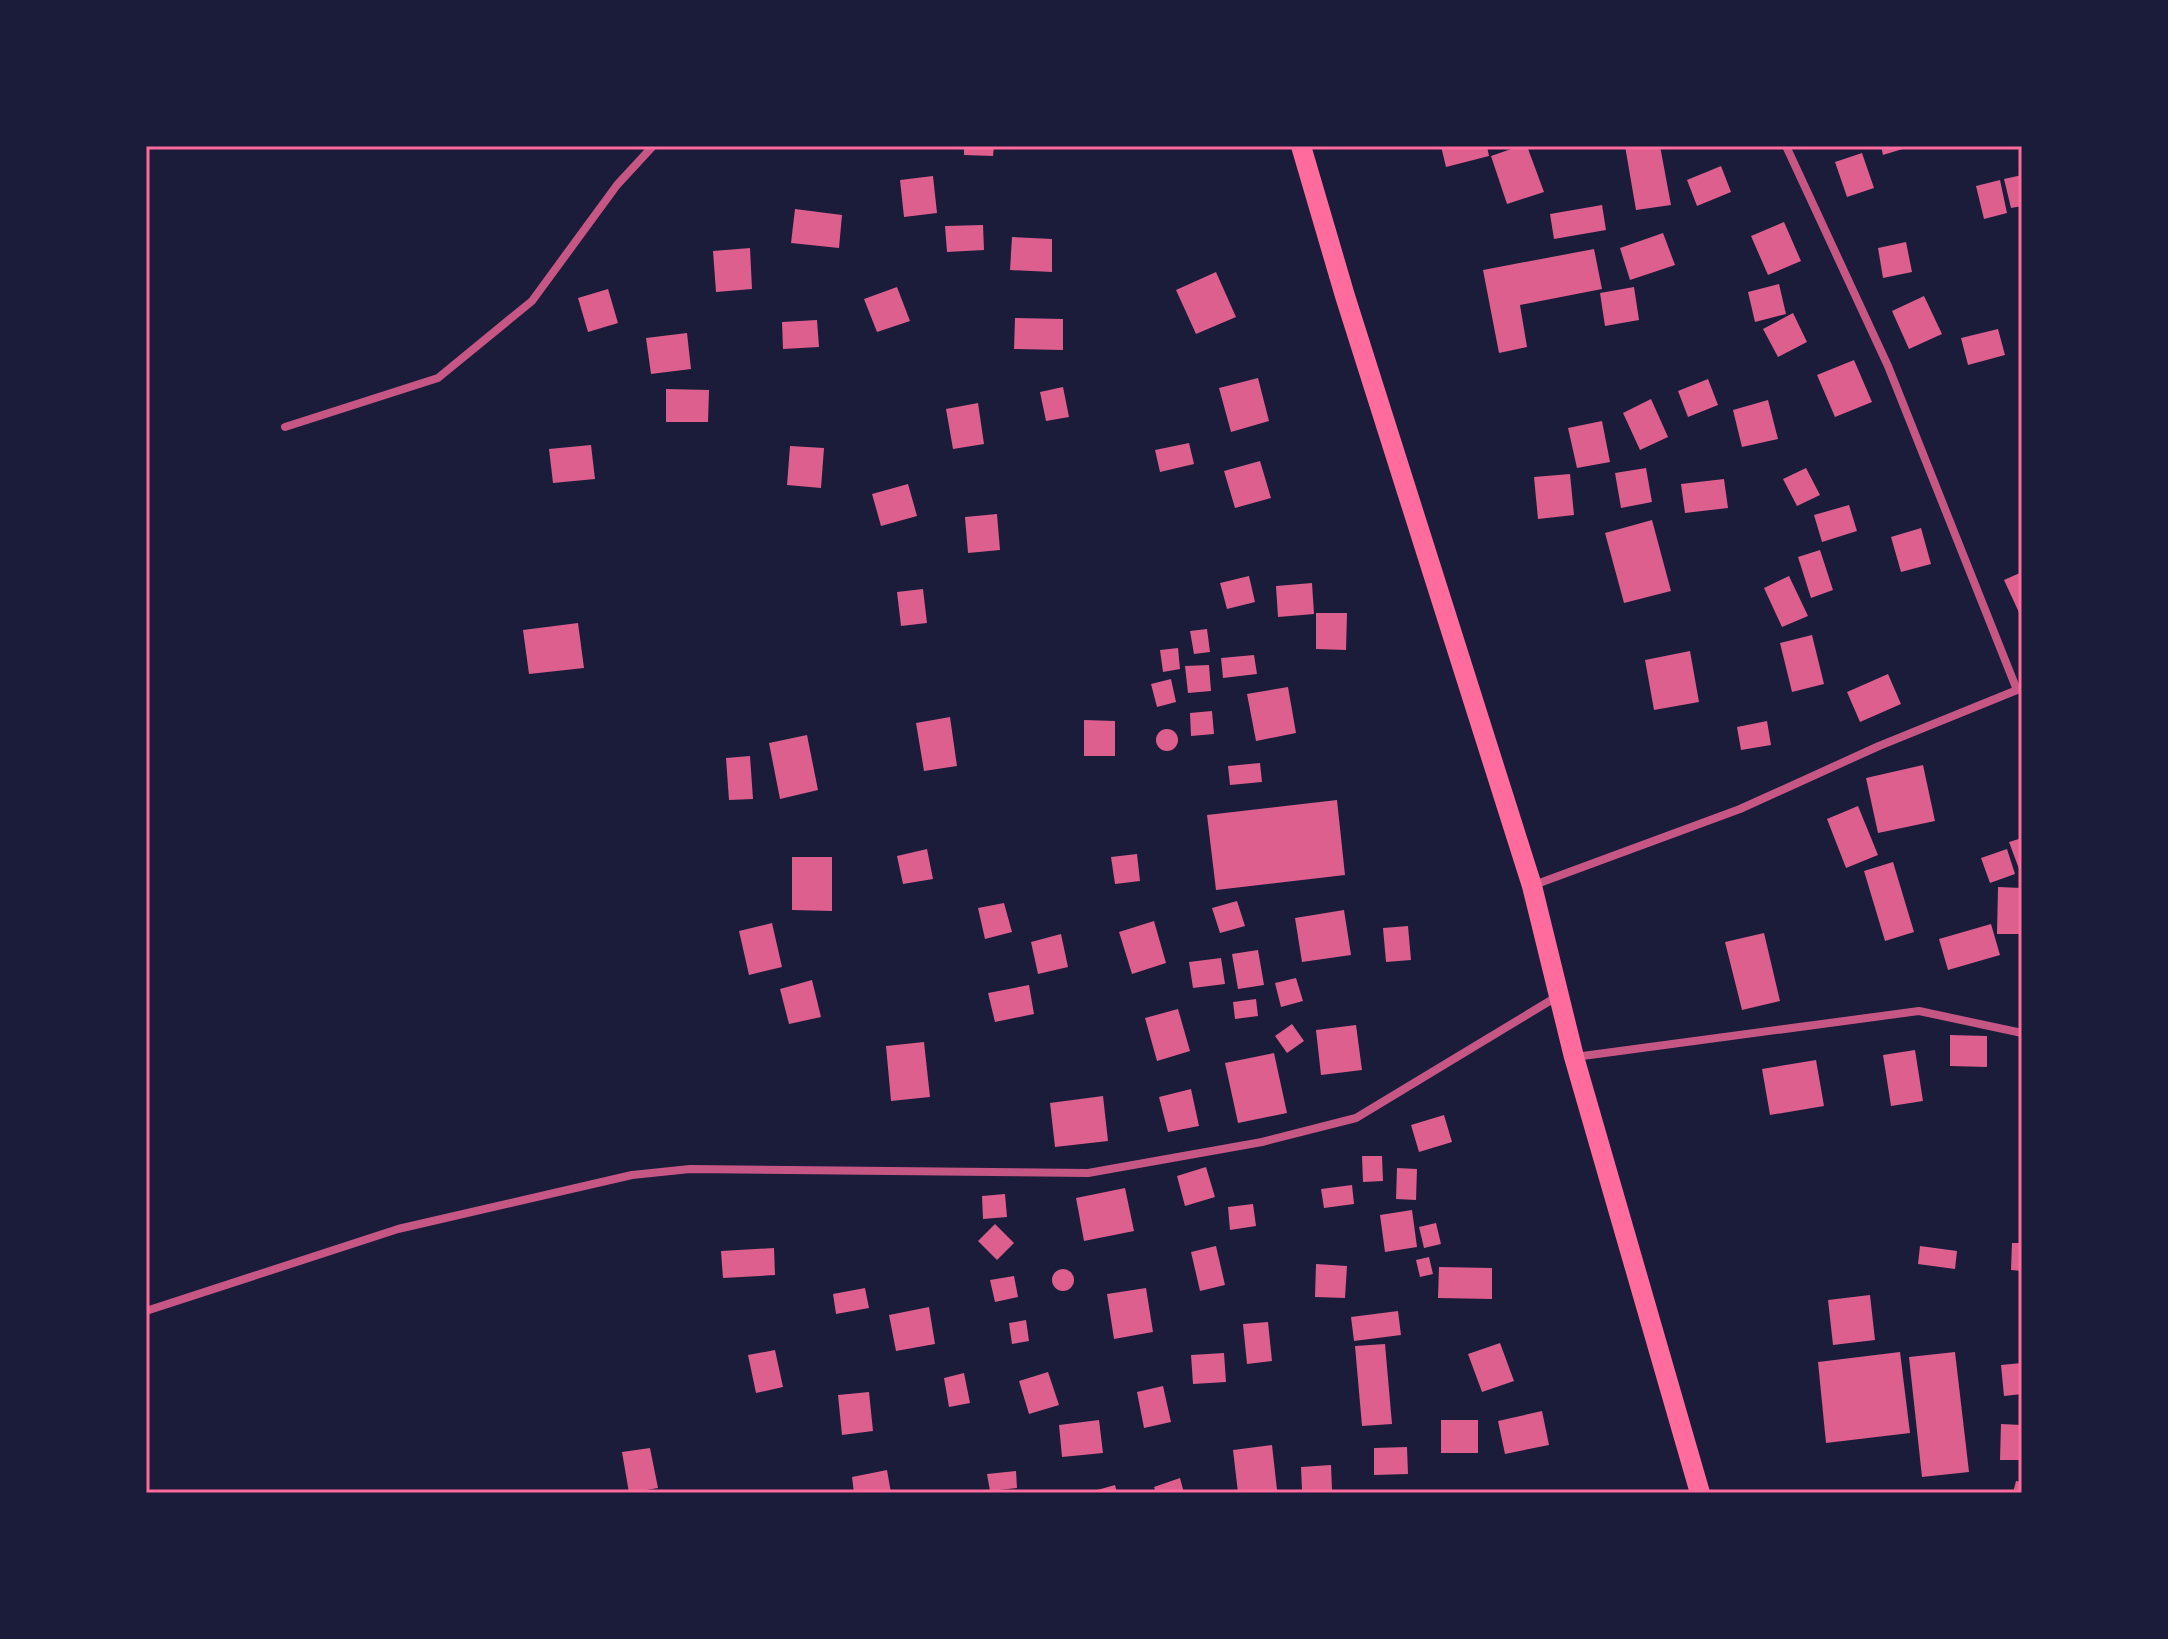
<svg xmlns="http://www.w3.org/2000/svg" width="2168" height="1639" font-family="Literata,serif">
  <rect width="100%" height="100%" fill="#1b1b3a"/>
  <g fill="#dd5f8e">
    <path d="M964,146H994L993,156L964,155Z"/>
    <path d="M1441,146H1487L1489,156L1446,167Z"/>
    <path d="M1520,146H1527L1544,192L1507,204L1491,156Z"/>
    <path d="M1625,146H1660L1671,205L1636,210Z"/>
    <path d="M1881,146H1909V147L1883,155Z"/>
    <path d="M1862,153L1874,188L1847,197L1835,162Z"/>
    <path d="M1721,166L1731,192L1697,206L1687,180Z"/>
    <path d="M2022,175V206L2011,208L2004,179Z"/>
    <path d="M933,176L937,213L904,217L900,180Z"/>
    <path d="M2000,180L2007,213L1984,219L1976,186Z"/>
    <path d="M1602,205L1606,230L1554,239L1550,214Z"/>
    <path d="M795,209L842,215L839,248L791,243Z"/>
    <path d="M1784,222L1801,261L1768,275L1751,236Z"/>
    <path d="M983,225L984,250L947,252L945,226Z"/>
    <path d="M1663,233L1675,265L1630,280L1620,248Z"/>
    <path d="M1012,237L1052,239V272L1010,270Z"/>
    <path d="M1906,242L1912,272L1883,278L1878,248Z"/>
    <path d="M750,248L752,289L716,292L713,251Z"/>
    <path d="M1594,249L1602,289L1520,305L1527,347L1499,353L1483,270Z"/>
    <path d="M1216,272L1236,317L1196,334L1176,290Z"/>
    <path d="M1779,284L1786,314L1755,322L1748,292Z"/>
    <path d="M897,287L910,321L877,332L864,299Z"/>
    <path d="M1634,287L1639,320L1605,326L1600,293Z"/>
    <path d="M608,289L618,323L588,332L578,298Z"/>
    <path d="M1924,296L1942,334L1909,349L1892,311Z"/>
    <path d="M1793,313L1807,342L1778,357L1763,329Z"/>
    <path d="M1015,318L1063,319V350L1014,349Z"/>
    <path d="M817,320L819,347L783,349L782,322Z"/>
    <path d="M1998,329L2005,355L1968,365L1961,338Z"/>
    <path d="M687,333L691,369L651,374L646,338Z"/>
    <path d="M1854,360L1872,402L1835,417L1817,375Z"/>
    <path d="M1258,378L1269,421L1231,432L1219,388Z"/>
    <path d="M1708,379L1718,405L1688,417L1678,391Z"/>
    <path d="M1063,387L1069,417L1046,421L1040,392Z"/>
    <path d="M666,389L709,390L708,422H666Z"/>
    <path d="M1651,399L1668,437L1640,450L1623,413Z"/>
    <path d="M1768,400L1778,439L1742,447L1733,410Z"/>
    <path d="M978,403L984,444L953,449L946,409Z"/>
    <path d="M1602,421L1610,462L1577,468L1568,428Z"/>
    <path d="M1189,443L1194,464L1160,472L1155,450Z"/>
    <path d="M591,445L595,479L553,483L549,449Z"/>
    <path d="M790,446L824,448L821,488L787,485Z"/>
    <path d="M1260,461L1271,498L1235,508L1224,471Z"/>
    <path d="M1646,468L1652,502L1621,508L1615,473Z"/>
    <path d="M1806,468L1820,495L1797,506L1783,479Z"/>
    <path d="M1570,474L1574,515L1538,519L1534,477Z"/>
    <path d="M1724,479L1728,508L1685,513L1681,484Z"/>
    <path d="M908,484L917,516L881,526L872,494Z"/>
    <path d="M1849,505L1857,531L1822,542L1814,515Z"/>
    <path d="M997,514L1000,550L968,553L965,517Z"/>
    <path d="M1652,520L1671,591L1624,603L1605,533Z"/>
    <path d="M1921,528L1931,564L1901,572L1891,537Z"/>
    <path d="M1820,550L1833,590L1811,598L1798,557Z"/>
    <path d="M2022,572V619L2004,580Z"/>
    <path d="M1249,576L1255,602L1227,609L1220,583Z"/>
    <path d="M1789,576L1808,616L1782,627L1764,588Z"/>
    <path d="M1312,583L1314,614L1278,617L1276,586Z"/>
    <path d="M923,589L927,623L901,626L897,592Z"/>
    <path d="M1316,613H1347L1346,650L1316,649Z"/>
    <path d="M578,623L584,668L529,674L523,630Z"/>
    <path d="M1207,629L1210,652L1194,654L1190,631Z"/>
    <path d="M1812,635L1824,684L1792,692L1780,643Z"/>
    <path d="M1178,648L1180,669L1163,672L1160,650Z"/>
    <path d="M1690,651L1699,702L1654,710L1645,660Z"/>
    <path d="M1254,655L1257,674L1223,678L1221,658Z"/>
    <path d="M1209,665L1211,691L1188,693L1185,666Z"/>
    <path d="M1888,674L1901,704L1860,722L1847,692Z"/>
    <path d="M1171,679L1176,702L1157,707L1151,684Z"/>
    <path d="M1288,687L1296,733L1256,741L1247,694Z"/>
    <path d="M1212,711L1214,734L1191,736L1190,713Z"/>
    <path d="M950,717L957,766L924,771L916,723Z"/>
    <path d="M1084,720L1115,721V756H1084Z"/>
    <path d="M1767,721L1771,745L1741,750L1737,727Z"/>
    <circle cx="1167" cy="740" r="11"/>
    <path d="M807,735L818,790L780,799L769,743Z"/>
    <path d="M750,756L753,799L729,800L726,758Z"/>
    <path d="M1260,763L1262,782L1230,785L1228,766Z"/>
    <path d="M1923,765L1935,821L1878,833L1866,778Z"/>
    <path d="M1337,800L1345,875L1216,890L1207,815Z"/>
    <path d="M1858,806L1878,855L1846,868L1827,819Z"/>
    <path d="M2022,838V877L2009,842Z"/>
    <path d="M927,849L933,879L903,884L897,856Z"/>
    <path d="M2007,849L2015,874L1990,883L1981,858Z"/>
    <path d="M1137,854L1140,881L1115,884L1111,857Z"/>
    <path d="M792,857H832V911L792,910Z"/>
    <path d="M1893,862L1914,932L1885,941L1864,871Z"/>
    <path d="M1998,887L2022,888V934H1997Z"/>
    <path d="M1237,901L1245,926L1220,933L1212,908Z"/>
    <path d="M1004,903L1012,932L985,939L978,908Z"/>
    <path d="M1344,910L1351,955L1302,962L1295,918Z"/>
    <path d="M1154,921L1166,963L1132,974L1119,932Z"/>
    <path d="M772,923L782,967L749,975L739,931Z"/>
    <path d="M1991,924L2000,955L1948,970L1939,939Z"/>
    <path d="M1408,926L1411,960L1386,962L1383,928Z"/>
    <path d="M1764,933L1780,1001L1742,1010L1725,942Z"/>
    <path d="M1061,934L1068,967L1038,974L1031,942Z"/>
    <path d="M1258,950L1264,985L1238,989L1232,954Z"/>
    <path d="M1221,958L1225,984L1193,988L1189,962Z"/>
    <path d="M1296,978L1303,1001L1281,1007L1275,983Z"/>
    <path d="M812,980L821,1017L789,1024L780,989Z"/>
    <path d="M1029,985L1034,1014L995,1022L988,993Z"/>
    <path d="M1256,999L1258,1016L1235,1019L1233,1002Z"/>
    <path d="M1178,1009L1190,1051L1157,1061L1145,1018Z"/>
    <path d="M1292,1024L1304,1041L1287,1053L1275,1036Z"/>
    <path d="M1356,1025L1362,1070L1321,1075L1316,1030Z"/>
    <path d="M1950,1035L1987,1036V1067L1950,1066Z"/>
    <path d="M924,1042L930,1097L891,1101L886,1046Z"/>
    <path d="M1915,1050L1923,1101L1891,1106L1883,1055Z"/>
    <path d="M1274,1053L1287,1113L1238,1123L1225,1063Z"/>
    <path d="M1816,1060L1824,1106L1770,1115L1762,1069Z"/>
    <path d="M1191,1089L1199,1126L1168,1132L1159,1097Z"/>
    <path d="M1103,1096L1108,1141L1055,1147L1050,1103Z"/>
    <path d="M1444,1115L1452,1142L1419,1152L1411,1125Z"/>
    <path d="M1362,1156H1382L1383,1181L1363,1182Z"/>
    <path d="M1206,1167L1215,1197L1185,1206L1177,1176Z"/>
    <path d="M1397,1168L1417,1169L1416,1200L1396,1199Z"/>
    <path d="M1352,1185L1354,1204L1324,1208L1321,1189Z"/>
    <path d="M1125,1188L1134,1231L1084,1241L1076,1198Z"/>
    <path d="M1005,1194L1007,1217L983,1219L982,1196Z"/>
    <path d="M1253,1204L1256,1226L1230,1230L1228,1207Z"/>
    <path d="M1412,1210L1417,1247L1385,1252L1380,1215Z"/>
    <path d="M1436,1223L1441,1244L1424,1248L1419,1227Z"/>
    <path d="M995,1224L1014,1243L997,1260L978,1241Z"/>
    <path d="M2012,1243H2022V1271L2011,1270Z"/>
    <path d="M1216,1246L1225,1285L1200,1291L1191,1252Z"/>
    <path d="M1920,1246L1957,1251L1955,1269L1918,1264Z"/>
    <path d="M774,1248L775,1275L723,1278L721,1251Z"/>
    <path d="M1429,1257L1433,1274L1420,1277L1416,1260Z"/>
    <path d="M1316,1264L1347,1266L1345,1298L1315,1297Z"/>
    <path d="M1439,1267L1492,1268V1299L1438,1298Z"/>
    <circle cx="1063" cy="1280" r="11"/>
    <path d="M1014,1276L1018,1297L995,1302L990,1280Z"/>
    <path d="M865,1288L869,1308L836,1314L833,1294Z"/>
    <path d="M1146,1288L1153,1332L1114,1339L1107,1294Z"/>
    <path d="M1870,1295L1875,1340L1833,1345L1828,1300Z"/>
    <path d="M929,1307L935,1344L896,1351L889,1315Z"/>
    <path d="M1398,1311L1401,1335L1354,1341L1351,1317Z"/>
    <path d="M1026,1320L1029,1341L1012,1344L1009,1323Z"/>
    <path d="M1268,1322L1272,1361L1247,1364L1243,1324Z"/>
    <path d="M1500,1343L1514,1381L1482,1392L1468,1354Z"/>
    <path d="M1385,1344L1392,1424L1362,1426L1355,1346Z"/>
    <path d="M775,1350L783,1387L756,1393L748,1355Z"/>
    <path d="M1900,1352L1910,1433L1826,1443L1818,1362Z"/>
    <path d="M1955,1352L1969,1472L1922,1477L1909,1357Z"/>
    <path d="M1224,1353L1226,1382L1193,1384L1191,1355Z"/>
    <path d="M2022,1363V1394L2004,1396L2001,1365Z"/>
    <path d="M1048,1372L1059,1405L1029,1414L1019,1381Z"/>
    <path d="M964,1373L970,1403L949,1407L944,1378Z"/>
    <path d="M1163,1386L1171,1422L1144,1428L1137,1392Z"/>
    <path d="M869,1392L873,1431L842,1435L838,1395Z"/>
    <path d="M1542,1411L1549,1445L1505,1454L1498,1421Z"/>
    <path d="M1099,1420L1103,1453L1062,1457L1059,1425Z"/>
    <rect x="1441" y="1420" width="37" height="33"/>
    <path d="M2001,1424L2022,1425V1460H2000Z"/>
    <path d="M1272,1445L1277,1490L1238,1493L1233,1450Z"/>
    <path d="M1407,1447L1408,1474L1374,1475V1448Z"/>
    <path d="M650,1448L658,1488L629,1493L622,1452Z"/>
    <path d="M1331,1465L1332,1490L1302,1491L1301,1467Z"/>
    <path d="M887,1470L891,1493H854L852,1477Z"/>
    <path d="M1016,1471L1017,1488L990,1491L987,1474Z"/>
    <path d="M1180,1478L1184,1493H1156L1154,1487Z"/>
    <path d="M2016,1481L2022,1482V1493H2013Z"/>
    <path d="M1115,1485L1117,1493H1090V1492Z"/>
  </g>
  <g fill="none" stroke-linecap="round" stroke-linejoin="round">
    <g stroke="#c65784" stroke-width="8">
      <path d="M1786,146L1888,366L2017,690"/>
      <path d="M285,427L438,378L532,301L617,185L653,146"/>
      <path d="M1534,885L1740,809L1879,746L2022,688"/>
      <path d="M1575,1057L1919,1011L2022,1033"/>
      <path d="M146,1311L398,1229L632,1175L690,1169L1088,1173L1262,1142L1356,1118L1558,996"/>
    </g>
    <path stroke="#ff6b9d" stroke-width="20" d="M1301,146L1345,296L1532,886L1574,1057L1700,1493"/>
  </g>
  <rect width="2168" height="1639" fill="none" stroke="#1b1b3a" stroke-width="296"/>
  <rect x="148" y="148" width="1872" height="1343" fill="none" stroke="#ff6b9d" stroke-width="3"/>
</svg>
